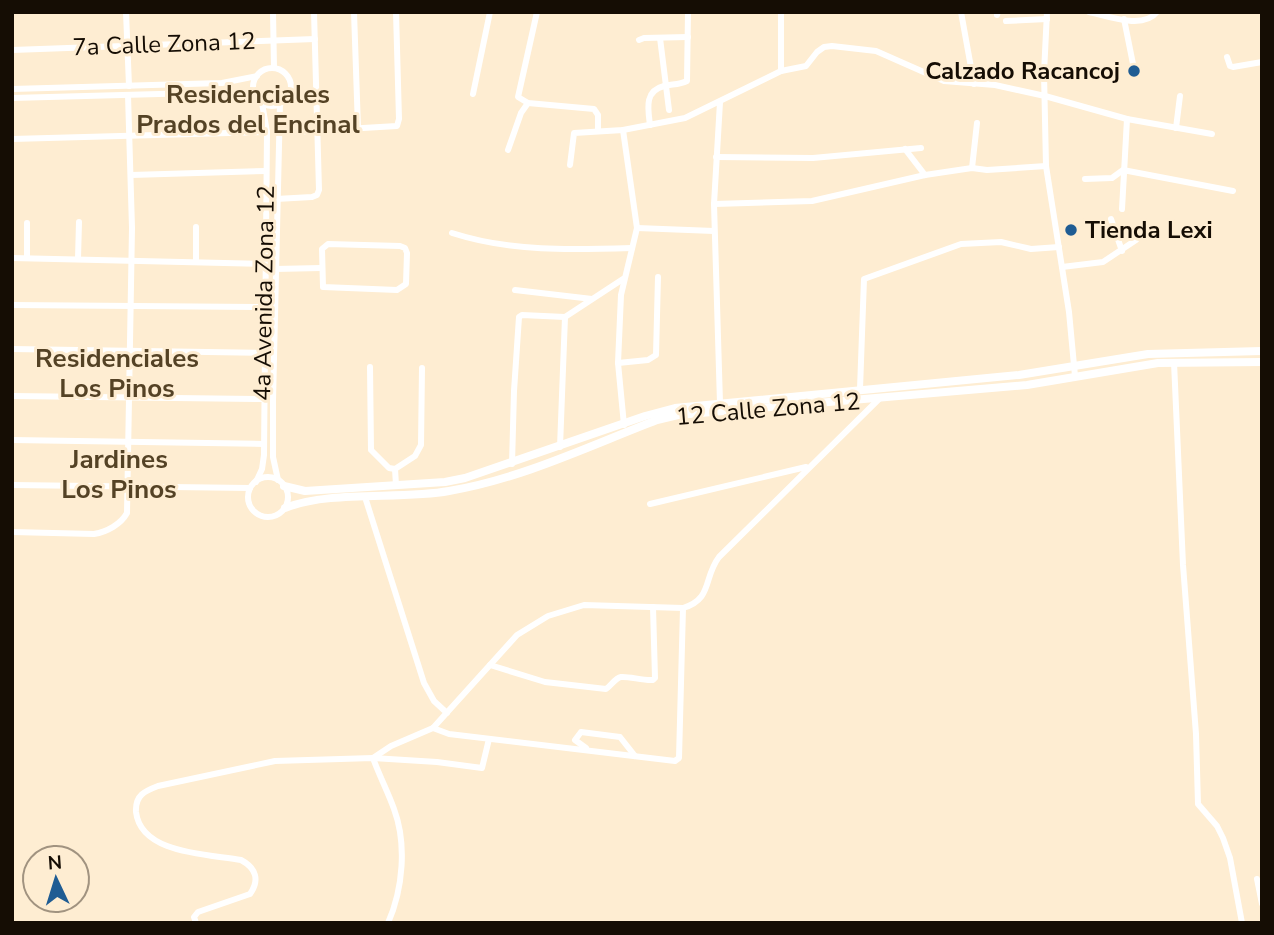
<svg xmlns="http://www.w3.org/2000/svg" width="1274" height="935" font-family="'Nunito Sans',sans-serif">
  <rect width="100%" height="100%" fill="#feedd2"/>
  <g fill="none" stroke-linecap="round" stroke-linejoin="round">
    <g stroke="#fff" stroke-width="6">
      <path d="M126,12L129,86"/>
      <path d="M273,12L274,68"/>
      <path d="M354,12L358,128"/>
      <path d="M537,12L518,97L528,103L594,109L598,115V131"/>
      <path d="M781,12V71"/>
      <path d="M961,12L974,84"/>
      <path d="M1047,12L1044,73L1046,166L1069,312L1075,376"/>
      <path d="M1089,12C1108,16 1143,30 1157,12"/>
      <path d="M997,15L998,12"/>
      <path d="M1124,19L1133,64"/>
      <path d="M1006,21L1047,19"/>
      <path d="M660,38L669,110"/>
      <path d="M639,40L644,38L688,37"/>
      <path d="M12,50L315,39"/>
      <path d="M1227,57L1230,66L1233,67L1262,62"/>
      <circle cx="272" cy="87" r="19"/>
      <path d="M12,89L222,83L257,76"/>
      <path d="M473,94L490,12"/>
      <path d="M12,98L233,92L256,97"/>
      <path d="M720,102L714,204L720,403"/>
      <path d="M650,125C648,109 644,91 664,86C672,84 679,85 687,81L688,12"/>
      <path d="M1176,128L1180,96"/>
      <path d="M623,130L637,228L621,295L618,363L624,425"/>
      <path d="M278,133L397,126L399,119L396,12"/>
      <path d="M12,139L267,132"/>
      <path d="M905,149L925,175"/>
      <path d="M508,150L521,113L528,103"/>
      <path d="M716,157L813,158L921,148"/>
      <path d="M570,165L574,133L623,130L685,118L781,71L806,66L817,52L824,47L832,46L876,51L944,81L995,85L1045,96L1127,119L1212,134"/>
      <path d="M972,168L977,123"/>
      <path d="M131,175L266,171"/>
      <path d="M1085,179L1112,178L1123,170L1233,191"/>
      <path d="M276,199L312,197L317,195L319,190L314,12"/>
      <path d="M714,204L812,201L925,175L972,168L987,170L1046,166"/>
      <path d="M1122,209L1127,119"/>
      <path d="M1111,219L1122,251"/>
      <path d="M637,228L714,231"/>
      <path d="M452,233C511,252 571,250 632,248"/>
      <path d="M328,244L400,246L405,248L407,253L406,284L397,290L323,287L322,249Z"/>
      <path d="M12,258L265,264"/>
      <path d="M27,258V223"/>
      <path d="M78,259L79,222"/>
      <path d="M196,262V227"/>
      <path d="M1062,267L1103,262L1136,240"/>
      <path d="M275,269L321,268"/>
      <path d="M515,290L592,299"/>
      <path d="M12,305L264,307"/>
      <path d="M12,349L264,353"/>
      <path d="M1174,362L1183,565L1196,734L1198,804L1217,826L1223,838L1230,858L1242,923"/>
      <path d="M618,363L648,360L656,355L658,277"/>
      <path d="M370,367L371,450L389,468L395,469"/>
      <path d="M860,389L864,279L961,244L1001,242L1031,249L1059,247"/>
      <path d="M12,396L263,399"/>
      <path d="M12,440L264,444"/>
      <path d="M560,447L565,317"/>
      <path d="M512,464L514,391L519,317L522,315L565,317L623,279"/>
      <circle cx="268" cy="497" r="20"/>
      <path d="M278,480L273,457V401L280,103"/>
      <path d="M256,482L262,469L264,455L267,132L262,103"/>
      <path d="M12,485L250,488"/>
      <path d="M396,485L395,469L415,456L421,445L422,368"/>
      <path d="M365,497L424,683L434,701L447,713"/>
      <path d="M650,504L806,467"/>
      <path d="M12,532L94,534C107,532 121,524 127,513L132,228L128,95"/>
      <path d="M490,665L545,682L606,689C611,686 615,678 621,677C628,676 644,681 653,680L655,678L653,607"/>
      <path d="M433,728L449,734L675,761L679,758L683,608"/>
      <path d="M586,748L575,740L581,732L620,737L635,756"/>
      <path d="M373,758L391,746L433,728L517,635L548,616L584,605L683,608C713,599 703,578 719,557L880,398"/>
      <path d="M373,758C379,775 388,792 394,809C407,844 403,889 388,923"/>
      <path d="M1257,879L1262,904"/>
      <path d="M196,923L194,917L198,912L250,894C260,880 256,868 241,860C207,854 141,854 136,812C135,795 145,791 158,786L275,761L373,758L437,762L482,768L489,739"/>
    </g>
    <g stroke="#fff" stroke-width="8">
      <path d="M284,486L305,491L445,482L465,478L645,416L675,408L1019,375L1148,354L1262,351"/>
      <path d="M285,508C330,490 400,500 449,491C521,479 589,446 657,420L678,415L1027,385L1158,363L1262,362"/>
    </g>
  </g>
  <g fill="#1f5c93" stroke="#feedd2" stroke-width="2.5">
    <circle cx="1134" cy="71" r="7"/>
    <circle cx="1071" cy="230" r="7"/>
  </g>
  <g text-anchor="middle" stroke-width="6" stroke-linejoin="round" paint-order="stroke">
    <g font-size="24" fill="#150d04" stroke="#feedd2">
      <text transform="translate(164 44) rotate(-2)" y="8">7a Calle Zona 12</text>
      <text transform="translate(264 293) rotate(-89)" y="8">4a Avenida Zona 12</text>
      <text transform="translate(768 409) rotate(-5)" y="8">12 Calle Zona 12</text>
    </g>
    <g font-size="24" font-weight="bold" fill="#150d04" stroke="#feedd2" text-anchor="end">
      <text x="1120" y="79">Calzado Racancoj</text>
      <text x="1085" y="238" text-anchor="start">Tienda Lexi</text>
    </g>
    <g font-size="26" font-weight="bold" fill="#544225" stroke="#feedd2">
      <text x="248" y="103">Residenciales<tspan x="248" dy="30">Prados del Encinal</tspan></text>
      <text x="117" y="367">Residenciales<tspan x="117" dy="30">Los Pinos</tspan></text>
      <text x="119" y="468">Jardines<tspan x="119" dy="30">Los Pinos</tspan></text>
    </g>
  </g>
  <rect width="1274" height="935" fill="none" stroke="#150d04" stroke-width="28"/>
  <g transform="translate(56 879) rotate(356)"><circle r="33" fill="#feedd2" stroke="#a19380" stroke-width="2"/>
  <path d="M0-5L12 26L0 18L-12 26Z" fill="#1f5c93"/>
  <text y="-10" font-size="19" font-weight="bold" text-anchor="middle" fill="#150d04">N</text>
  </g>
</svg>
